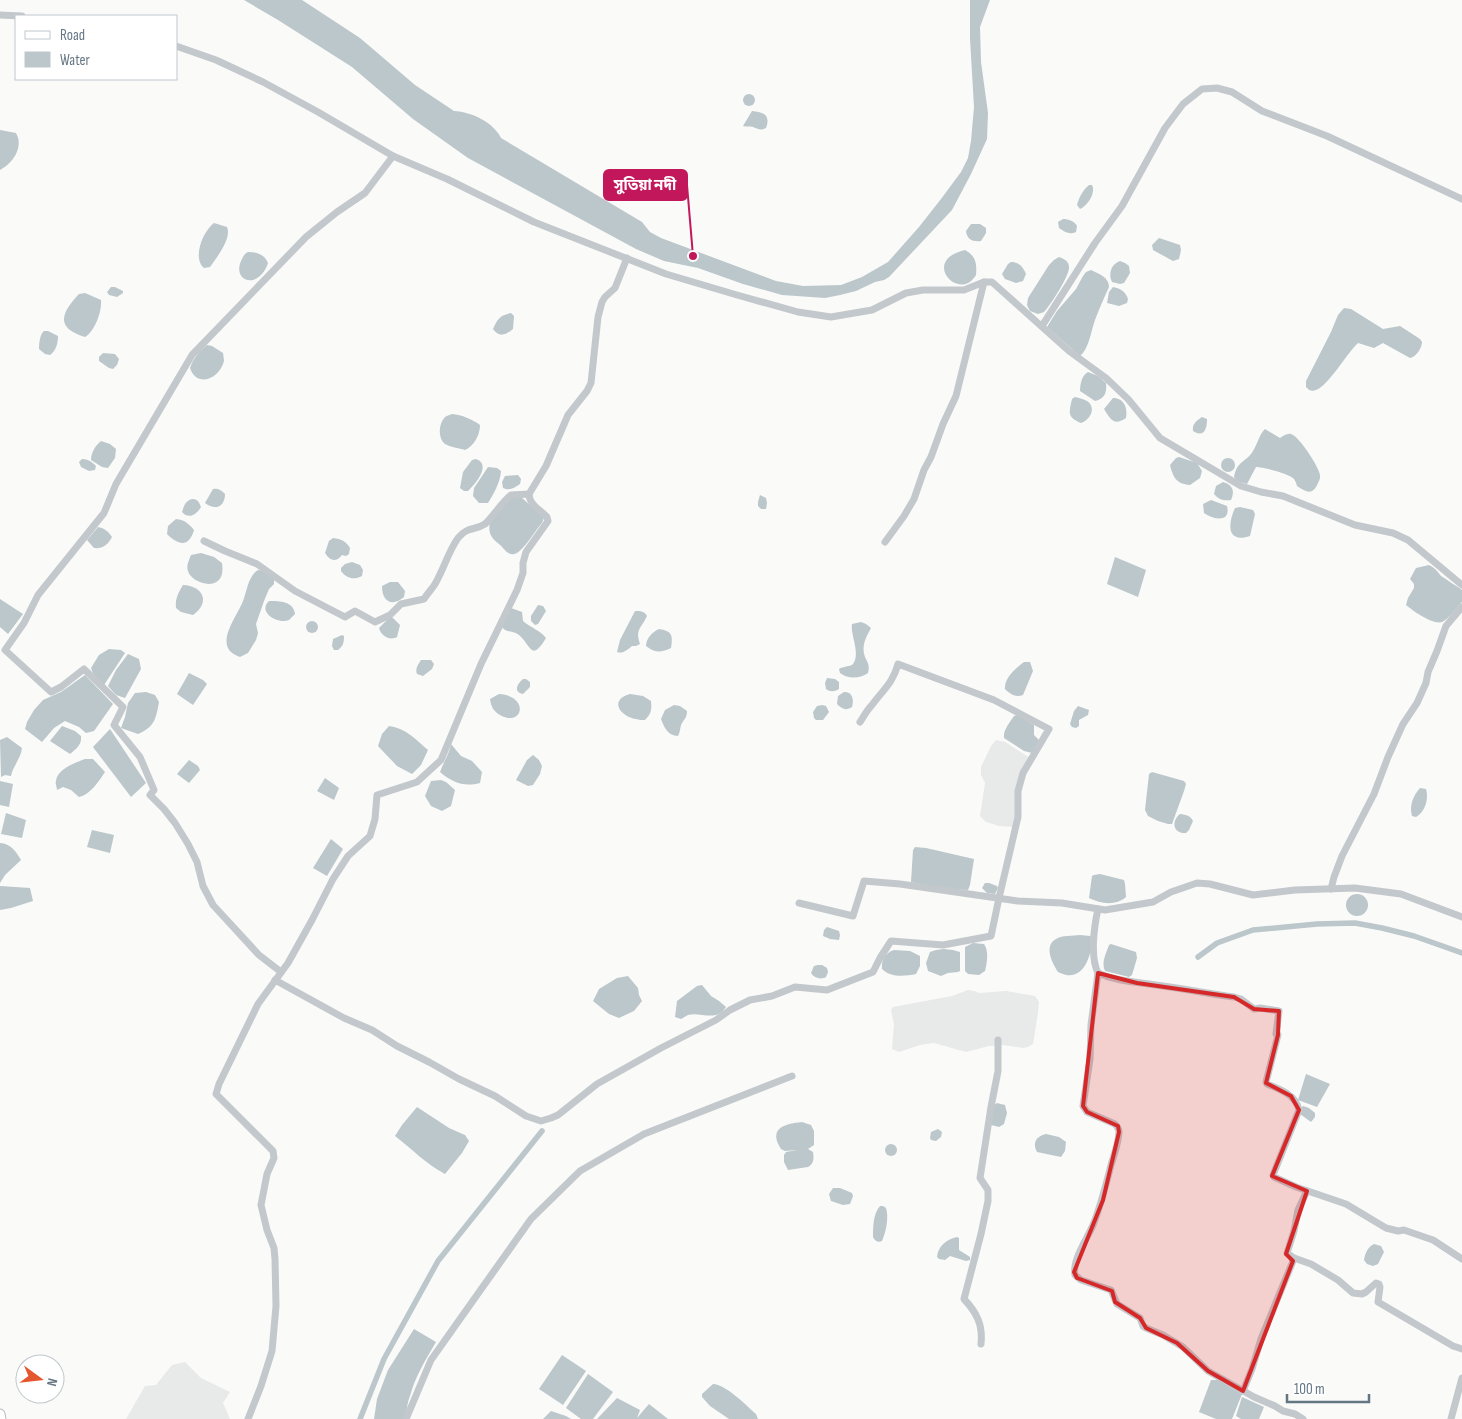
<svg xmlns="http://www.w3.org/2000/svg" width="1462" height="1419" font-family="'Sofia Sans Condensed','Noto Sans Bengali',sans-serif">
  <rect width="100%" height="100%" fill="#fafaf8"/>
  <g fill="#e8e9e9">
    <path d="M996,740L1005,742L1030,758L1016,809L1013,827L999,826L986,822L980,816L985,783L981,775V767L991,746Z"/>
    <path d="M968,990L974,991L979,993L1006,991L1035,996L1039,1002L1038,1013L1033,1044L1028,1047L1023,1048L1003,1045L989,1046L966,1052L934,1043L920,1045L899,1052L892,1049L894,1024L891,1010L893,1007L952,996Z"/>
    <path d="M185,1362L201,1378L230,1392L223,1403L230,1419H126L145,1386L156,1385L172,1365Z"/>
  </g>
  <g fill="#bbc7cb">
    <path d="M244,0H302L360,38L415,85L454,111C472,112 493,122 501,138L642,222L650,232L661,238L776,281L803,286L841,285L862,277L888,262L919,227L941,199L961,172L968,158L971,141L974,107L970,39V0H990L980,27L981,62L988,113L987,139L971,174L952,210L889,277L884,280L875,282L856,291L840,295L825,298L782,295L743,284L698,268L664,261L636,249L468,158L413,119L352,67L278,20Z"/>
    <circle cx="749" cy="100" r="6"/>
    <path d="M752,111C763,112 771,115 766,128C760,131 759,129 753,127C750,126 746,127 743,126Z"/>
    <path d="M0,130L16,133C24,147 13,163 0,170Z"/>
    <path d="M1089,185H1092C1096,193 1088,205 1080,209L1077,205C1079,197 1083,190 1089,185Z"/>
    <path d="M1063,219C1069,219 1074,221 1077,226L1076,232C1069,235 1065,232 1059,228L1058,222Z"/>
    <path d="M214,223L227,227C232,238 217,257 210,267L204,268C192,258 203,231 214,223Z"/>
    <path d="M971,224H980L986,228V233L981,241C973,242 967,240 966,231Z"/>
    <path d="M1159,238L1180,245L1181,250L1179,259L1173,261L1153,250L1152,245Z"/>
    <path d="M965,250C976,256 977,264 976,275C974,278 971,282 968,283C950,292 926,259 965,250Z"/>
    <path d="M248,252C257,252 264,254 268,263C259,290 232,282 241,261C243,257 244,254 248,252Z"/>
    <path d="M1059,257C1064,259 1069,261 1069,267C1070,275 1050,306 1044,312L1038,314L1030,311L1027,305L1028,298L1049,265L1054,260Z"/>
    <path d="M1120,261L1125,263L1129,266L1130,273L1124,283L1120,284L1112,282C1108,274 1111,264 1120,261Z"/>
    <path d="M1011,262C1019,262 1023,267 1026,274L1023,281L1016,283L1005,279L1002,274L1008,264Z"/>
    <path d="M1091,270C1099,274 1109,277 1109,287C1104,298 1099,309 1095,320C1091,331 1089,349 1080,356L1047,327L1057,311L1076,289L1083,276L1086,272Z"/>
    <path d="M111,287H115L123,291V293L117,297L109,295L107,292Z"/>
    <path d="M1113,287C1121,289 1125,291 1128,299L1127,303L1119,306L1107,303L1109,292Z"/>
    <path d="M85,293L101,300C102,311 95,331 85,337C55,328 61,313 79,294Z"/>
    <path d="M1344,308L1351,309L1383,329L1400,326L1420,339L1422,342C1422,348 1416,357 1410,358L1383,343L1374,348L1358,343C1348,352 1328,386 1316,390C1311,392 1309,390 1306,387V381L1331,332L1338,315Z"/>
    <path d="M511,313L514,316L513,329C506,335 499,338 493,329C497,319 501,315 511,313Z"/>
    <path d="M44,331H48L58,336C58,343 56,351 50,355L45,354L39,349C39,343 40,334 44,331Z"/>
    <path d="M207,345L212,346L223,353C223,353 224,360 224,361C220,378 197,389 190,368C193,358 200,351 207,345Z"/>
    <path d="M103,353L115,354L119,359L117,365L113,369L109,368L99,361V357Z"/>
    <path d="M1088,372L1098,376L1106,383C1107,392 1105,399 1095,401L1080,391C1080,384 1082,375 1088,372Z"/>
    <path d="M1075,397C1079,398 1084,399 1087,401C1097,408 1090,420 1081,423C1067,417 1069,413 1072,399Z"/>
    <path d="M1113,398C1124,398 1128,408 1126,418C1114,426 1111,420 1104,409Z"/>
    <path d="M452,414C462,415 472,419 480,425C480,435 474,446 465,450C459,448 450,447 445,444C438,439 438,424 445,417C446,416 450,415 452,414Z"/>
    <path d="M1202,417L1207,419C1207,429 1204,438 1193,431C1192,424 1196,421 1202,417Z"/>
    <path d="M1265,429L1280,438C1283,436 1287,433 1291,434C1299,436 1319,467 1320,475C1320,479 1320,479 1318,483C1313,495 1307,493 1297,486C1296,483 1296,482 1294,479C1290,474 1263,467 1256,467L1247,484L1237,481L1234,477C1237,460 1247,462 1253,451C1258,443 1259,435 1265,429Z"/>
    <path d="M101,441L110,444L116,449L115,458L108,468L102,467L91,460C91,453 95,446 101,441Z"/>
    <path d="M1179,457L1197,463L1202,471L1200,478L1190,485C1176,484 1173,477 1170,465L1176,458Z"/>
    <circle cx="1228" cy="465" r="7"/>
    <path d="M82,459C88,459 92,462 96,466L95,470L89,471L81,467L79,462Z"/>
    <path d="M476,459C492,465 475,484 468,491H464L460,488L463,472L472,460Z"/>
    <path d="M488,467L497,468L501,471C500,483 494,493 488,503H479L473,496L474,488Z"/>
    <path d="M518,475L521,479L520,484C514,488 510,491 503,488L502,482L505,476Z"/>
    <path d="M1223,482C1233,485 1235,491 1231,500C1224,501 1219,500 1214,494L1216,486Z"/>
    <path d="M213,489C218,488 221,490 225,494C225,507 215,511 205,503Z"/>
    <path d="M760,495L766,498L767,503L766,509H761L758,506V502Z"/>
    <path d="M521,497L544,518L542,523C535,530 521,557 511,554C506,553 503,547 499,544C490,537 488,532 490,521L511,498Z"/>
    <path d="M192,499C198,499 199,502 201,507C197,514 189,520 182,512C184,506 185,501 192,499Z"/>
    <path d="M1211,500L1227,506C1231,523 1214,520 1204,513L1203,504Z"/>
    <path d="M1240,507L1253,510L1255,514L1250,536C1226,544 1228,523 1235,508Z"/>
    <path d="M176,519C185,520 189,524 194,530C189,548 178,545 167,534L168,526Z"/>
    <path d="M98,527C104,528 108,531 112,537C108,545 102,549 94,548L87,540Z"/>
    <path d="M333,538C341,539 346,541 350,548L349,554L346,556L342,555C336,563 330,561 325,553L329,541Z"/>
    <path d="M201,553L214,557L222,563C227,595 191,584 188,571C186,566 189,560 191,555Z"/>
    <path d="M1115,557L1146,570L1138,597L1107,584Z"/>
    <path d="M352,562L360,565L363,570L362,576C354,580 347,579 341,571V568L345,564Z"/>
    <path d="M1429,565C1435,568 1437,571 1441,576C1444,578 1458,587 1462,590V602C1456,608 1449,619 1442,622C1433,625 1413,611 1406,605L1408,598L1414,588V584L1410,579L1416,568Z"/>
    <path d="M258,570L264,571L274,580V584L269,589L264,601L256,624L258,633L256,640L248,653L240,657C211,648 237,617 243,601C247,591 248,576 258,570Z"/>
    <path d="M390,582H398L405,591L404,597C392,607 382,602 382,586Z"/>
    <path d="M183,585C203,586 211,602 193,615L181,612L176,608C175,599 178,593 183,585Z"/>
    <path d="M0,599L23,614L8,634L0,627Z"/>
    <path d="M269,601C280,601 293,601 295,614C293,616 291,618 289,620C278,625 257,612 269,601Z"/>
    <path d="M538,605L543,606L546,611L538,624L535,625L531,621V616Z"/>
    <path d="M511,608L522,612L523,621C531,628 540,630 546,638C531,663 531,645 519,635C513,630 506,633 502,627Z"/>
    <path d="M635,611C641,611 644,611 647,616C641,629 635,629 640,644L636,646H632C627,650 623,654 617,652L620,640Z"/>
    <path d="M389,618H393L400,625L397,637C390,641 381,636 379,628Z"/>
    <circle cx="312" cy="627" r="6"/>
    <path d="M861,622L866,624L871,628C866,637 861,646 865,657C868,664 870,665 868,673C859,679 848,679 840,673L839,669C843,666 850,667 853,664C861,654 850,634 852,624Z"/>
    <path d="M659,629C672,631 673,635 671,648C661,653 655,653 646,646C646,639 652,632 659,629Z"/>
    <path d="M342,635L344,636C344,643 343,646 338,650H334L332,646L333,639Z"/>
    <path d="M109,649L121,650L125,653L104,685L94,676L91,668L99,655Z"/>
    <path d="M128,654L139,659L141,669L125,698L116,695L108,686L116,670Z"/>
    <path d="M421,660H431L434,664L432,669L423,676L417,674C415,668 418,665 421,660Z"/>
    <path d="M1024,662H1030L1033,671L1023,695C1016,698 1010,694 1005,689C1004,678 1016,668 1024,662Z"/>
    <path d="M189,673L203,680L207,684L193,705L177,694Z"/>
    <path d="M85,675L113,704L94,731L86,733L79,727L65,721L54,728L42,742L25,729L27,722L34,710L43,700L61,692Z"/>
    <path d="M827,678L835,679L839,682V689C834,692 830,692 826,689L825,683Z"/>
    <path d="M523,679H526L530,682V687L523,694C513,692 517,684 523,679Z"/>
    <path d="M146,692L155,695L159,702C156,718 155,727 138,734L121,728L125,717L128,703L135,693Z"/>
    <path d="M844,692C853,692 854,700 852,707C846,711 842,709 837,704L838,696Z"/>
    <path d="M499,694C530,696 523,728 500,715C493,711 491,706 490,699Z"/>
    <path d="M630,694L643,696L651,701C652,710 651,714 645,720C642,720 639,720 636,719C621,717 608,700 630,694Z"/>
    <path d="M674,705L680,706L687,711C687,718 684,719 681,725C680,729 680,732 678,736C668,736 664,727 661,719L665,710Z"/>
    <path d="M822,705L826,706L829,712L823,720H816L814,718L813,712L817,706Z"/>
    <path d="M1078,706L1089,710L1088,715L1079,720V726L1076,728L1072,727L1070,724L1074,711Z"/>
    <path d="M1017,715L1034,725V735L1039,740L1032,753L1024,751L1004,738C1003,730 1010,722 1014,716Z"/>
    <path d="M62,726L75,731L81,736C82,745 76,749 70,754L50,741Z"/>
    <path d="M389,726C406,728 416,740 428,750L421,765L412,774L397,766L378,746L382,734Z"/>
    <path d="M110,729L146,783L131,797L93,747Z"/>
    <path d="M7,737L22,748C21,758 13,766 11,776L5,775L1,777L0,740Z"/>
    <path d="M451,744L461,756L472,761L482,772L480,783C464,787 453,783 440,772C443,763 449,755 451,744Z"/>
    <path d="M533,755L539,760L542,766L540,774L533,785L528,786L516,780L527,760Z"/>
    <path d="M85,759H93L105,772C99,781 90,795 79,797L71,790L63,787L57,790C57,787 55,784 56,781C57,769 75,763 85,759Z"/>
    <path d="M189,760L198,766L200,770L189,783L177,774Z"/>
    <path d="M1152,772L1184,781L1186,784L1184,791L1172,824H1168L1158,821L1148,816L1145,810L1149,774Z"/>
    <path d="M325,778L339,788L334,800L317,791Z"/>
    <path d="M441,780L446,782L455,790L451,806L442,811L431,806L425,796L431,781Z"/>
    <path d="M0,781L13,784L9,807L0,805Z"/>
    <path d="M1420,788L1426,789C1429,799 1425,812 1416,817L1412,816C1409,806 1413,796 1420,788Z"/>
    <path d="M6,813L26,820L22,838L1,834Z"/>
    <path d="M1180,814C1186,815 1190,815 1193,821L1189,830L1186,833C1173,834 1171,821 1180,814Z"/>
    <path d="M92,830L114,835L110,853L87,847Z"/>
    <path d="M331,839L343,849L327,876L313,868Z"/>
    <path d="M0,843C11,844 15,850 21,860L5,875L0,883Z"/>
    <path d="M915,847L926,848L974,859L970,885L968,890C949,889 929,886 911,882L913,850Z"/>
    <path d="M1100,874L1124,880L1125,884L1126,897C1116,906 1101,904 1089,898L1092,876L1094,875Z"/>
    <path d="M985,883H989L997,886L998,888L995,894L987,893L982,888Z"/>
    <path d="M0,886L30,888L33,901L11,908L0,910Z"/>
    <circle cx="1357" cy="905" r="11"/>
    <path d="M827,927L839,931L840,935L839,940L830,939L823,936L824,930Z"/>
    <path d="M1080,935L1090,936L1093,938C1091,953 1086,978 1066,975C1063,974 1060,973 1058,972C1053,964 1043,946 1056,939C1062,935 1073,936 1080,935Z"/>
    <path d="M973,943L984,944C989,951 987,963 985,971L979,975L968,974L965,971V947Z"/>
    <path d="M1111,944L1136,952L1137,958L1132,975L1129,977L1105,971C1101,962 1106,954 1109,945Z"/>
    <path d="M944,949L953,950L960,952V971L958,972L948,973L941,976L928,971L926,963L930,952L936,950Z"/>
    <path d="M894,950L910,951L920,956V966L916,974C905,976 891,978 882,969C881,960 885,953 894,950Z"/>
    <path d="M818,965H822L827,968L828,972L826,977C821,980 814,978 811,973L814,966Z"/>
    <path d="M628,976L638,988L639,995L642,1001L634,1011L619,1018L609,1014L593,1001L599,989L617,978Z"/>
    <path d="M702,985L711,996L719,1001L726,1007C716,1023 700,1011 688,1015C685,1016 684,1018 681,1019L675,1017L677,1001L697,986Z"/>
    <path d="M1306,1074L1330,1084L1317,1107L1298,1100Z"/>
    <path d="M997,1103L1005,1105L1007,1113L1004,1124L999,1127L991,1125L993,1106Z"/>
    <path d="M1303,1106L1309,1108L1315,1113V1117L1311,1122L1300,1114L1301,1108Z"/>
    <path d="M417,1107L449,1128L465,1135L469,1141L462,1153L445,1174C426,1164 412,1149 395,1136L402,1125Z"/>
    <path d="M802,1122L811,1125L814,1131V1145L808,1149L813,1152C814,1158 814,1164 808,1167L788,1170L784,1162V1155L786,1152L797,1150L785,1151L781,1149C768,1128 784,1124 802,1122Z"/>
    <path d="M938,1129L942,1132L941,1137L936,1141L931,1140L930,1138L931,1132Z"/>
    <path d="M1046,1134L1059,1137L1066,1142L1065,1151L1061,1157L1037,1152C1032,1143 1036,1136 1046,1134Z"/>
    <circle cx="891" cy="1150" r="6"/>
    <path d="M833,1188H840L852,1193L853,1196L850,1204L843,1205L831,1201L829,1194Z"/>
    <path d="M880,1206H883L886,1208C889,1217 886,1232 882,1241C878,1243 875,1241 873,1237C873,1227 873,1214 880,1206Z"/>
    <path d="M957,1237L959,1238V1250L970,1257V1260L966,1261L950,1256L945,1260L939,1259L937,1257C938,1246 947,1239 957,1237Z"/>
    <path d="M1374,1244L1381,1246L1384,1252L1378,1264L1373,1266L1367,1264L1364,1260C1365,1253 1368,1247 1374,1244Z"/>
    <path d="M414,1329L436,1342C426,1359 415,1377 410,1396C407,1403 407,1412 404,1419H374L377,1399L388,1370Z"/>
    <path d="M562,1355L586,1371L563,1405L539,1389Z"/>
    <path d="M588,1374L613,1392L593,1419H581L566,1408Z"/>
    <path d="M1211,1380H1219L1242,1394L1232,1419H1216L1199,1412Z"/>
    <path d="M713,1384C725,1384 746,1405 756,1414L758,1419H729L710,1406L702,1397V1394Z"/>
    <path d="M1242,1397L1264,1407L1259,1419H1241L1236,1416Z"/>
    <path d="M617,1398L640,1410L637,1418L649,1404L668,1419H597Z"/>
    <path d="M551,1411L566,1416L571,1419H543Z"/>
  </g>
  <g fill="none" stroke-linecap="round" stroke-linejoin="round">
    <g stroke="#bbc7cb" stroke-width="5.5">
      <path d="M1198,957L1217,943L1253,930L1317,924L1355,923L1382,928L1414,936L1462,953"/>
      <path d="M360,1419L384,1359L438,1261L542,1131"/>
    </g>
    <defs>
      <path id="major" d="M0,1414L1,1419"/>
    </defs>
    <use href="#major" stroke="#b5babe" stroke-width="11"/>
    <g stroke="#c3c8cc" stroke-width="7">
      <path d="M0,15L22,16"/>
      <path d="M176,46L216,60L263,82L318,112L393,156L447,179L534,222L666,274L737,295L798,312L831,317L872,310L906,293L923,290H964L984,282H992L1069,351L1106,378L1128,399L1160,438L1241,486L1261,492L1283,496L1355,525L1393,533L1408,540L1462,585"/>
      <path d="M1042,326L1095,243L1122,206L1165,128L1183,104L1202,89L1217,88L1232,92L1262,111L1327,136L1462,199"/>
      <path d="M204,541L225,551L257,564L295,591L345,617L355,611L375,622L390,615L401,604L424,599C427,594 432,589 435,584C444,569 448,552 458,538C468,526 474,531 485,524C493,517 501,503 511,495L529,494"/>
      <path d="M885,542L904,516L914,499L924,470L931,457L943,424L956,396L984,282"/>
      <path d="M1331,889L1334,877L1342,856L1374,794L1388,757L1403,724L1417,703L1426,683L1428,672L1437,651L1446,626L1462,607"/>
      <path d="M799,903L853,916L864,881L900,884L1018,901L1062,903L1105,910L1153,902L1171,892L1197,883L1210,884L1253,895L1295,890L1355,888L1401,894L1462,917"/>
      <path d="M1098,909C1094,927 1090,957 1098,973L1091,1025L1090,1059L1083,1106L1087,1112L1115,1124C1118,1128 1118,1127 1119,1131C1119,1142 1114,1155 1111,1165C1106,1185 1101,1205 1093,1225C1087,1239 1072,1260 1075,1275L1081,1280L1111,1290L1117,1304L1140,1318L1143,1326L1146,1328L1163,1335L1183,1347L1208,1371L1254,1397L1275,1406L1283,1411L1295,1414L1303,1419"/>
      <path d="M281,972L259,955L213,905L203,886L197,862L188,844L175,823L164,809L150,795L154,790L140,757L114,725L123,707L84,669L61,687L51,692L5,650L24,623L38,595L104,513L116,484L192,355L306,237L337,212L365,193L393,156"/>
      <path d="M1098,973C1116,981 1136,982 1156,985C1182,988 1207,994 1234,997L1241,999L1254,1009L1260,1008L1279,1011L1276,1034L1278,1035L1266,1082L1267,1084C1280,1089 1296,1095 1299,1110L1273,1175L1274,1177L1296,1187L1346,1204L1386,1228L1398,1231L1404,1230L1433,1240L1462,1259"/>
      <path d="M275,980L344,1018L372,1030L397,1046L429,1062L459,1079L495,1096L526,1116L541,1121L551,1118L558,1115L597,1084L661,1048L716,1020L730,1010L750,1000L772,996L795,987L827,990L873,972L880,958L891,941L943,945L991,936L999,898L1018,817V791L1023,773L1049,729L994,700L898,664C893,683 883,690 872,705C867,710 864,716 860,722"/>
      <path d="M1294,1258L1311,1264L1338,1280L1353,1293L1362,1294L1366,1292L1376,1283L1379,1284L1380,1287L1378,1302L1453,1346L1462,1349"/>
      <path d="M981,1344C983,1325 977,1313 964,1299L981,1234L988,1201V1190L980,1178L991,1107L998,1071V1040"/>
      <path d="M1243,1391L1252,1369L1261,1339L1293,1261L1294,1258L1287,1253L1294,1231L1298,1210L1307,1191"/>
      <path d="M248,1419L261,1386L272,1351L276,1306L275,1259L274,1248L267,1230L261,1205L267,1174L274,1158L273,1151L216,1094L219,1084L258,1004L288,963L312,920L333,879L348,856L370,836L375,819L377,795L417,782L441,760L481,664L517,590L523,573V563L526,552L548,521L547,517C541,510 529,505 529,494L546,466L568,415L587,391L591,383L598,317L602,302L605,297L615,288L627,258"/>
      <path d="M406,1419L431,1360L477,1295L531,1219L580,1171L644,1134L792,1076"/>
      <path d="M1451,1419L1462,1378"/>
    </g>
    <use href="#major" stroke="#fff" stroke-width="9"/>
  </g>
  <path fill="#d62828" fill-opacity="0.2" stroke="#d62828" stroke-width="4" stroke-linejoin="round" d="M1098,973L1137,983L1234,997L1254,1009L1279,1011L1278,1035L1266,1083L1291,1096L1299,1110L1272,1176L1307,1191L1286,1254L1293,1261L1243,1391L1208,1371L1177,1343L1146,1328L1140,1318L1115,1302L1112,1291L1077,1278L1074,1272L1103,1200L1119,1132L1118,1126L1087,1112L1083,1106Z"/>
  <path fill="none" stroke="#c2185b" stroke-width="2" d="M693 256L687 185"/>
  <circle fill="#c2185b" stroke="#fff" stroke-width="2" cx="693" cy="256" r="5"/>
  <rect fill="#c2185b" stroke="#c2185b" stroke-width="2" x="604" y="170" width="83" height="30" rx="5"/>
  <g font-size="15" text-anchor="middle" font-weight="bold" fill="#fff">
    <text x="645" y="190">সুতিয়া নদী</text>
  </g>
  <rect x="15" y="15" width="162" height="65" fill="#ffffff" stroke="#c1c8cd"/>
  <rect x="25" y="31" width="25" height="8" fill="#ffffff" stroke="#c1c8cd"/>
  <text x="60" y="40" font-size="15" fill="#657683">Road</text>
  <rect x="25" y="52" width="25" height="15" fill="#bbc7cb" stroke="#c1c8cd"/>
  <text x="60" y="65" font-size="15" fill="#657683">Water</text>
  <g transform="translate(40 1379) rotate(105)"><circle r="24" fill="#ffffff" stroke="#c1c8cd"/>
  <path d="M0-4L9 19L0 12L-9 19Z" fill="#e4572e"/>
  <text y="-8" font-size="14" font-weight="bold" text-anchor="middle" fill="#657683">N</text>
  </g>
  <path d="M1287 1394v8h82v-8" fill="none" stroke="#657683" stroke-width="2.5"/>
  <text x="1294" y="1394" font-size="15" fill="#657683" stroke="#ffffff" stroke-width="4" paint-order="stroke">100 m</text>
</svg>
